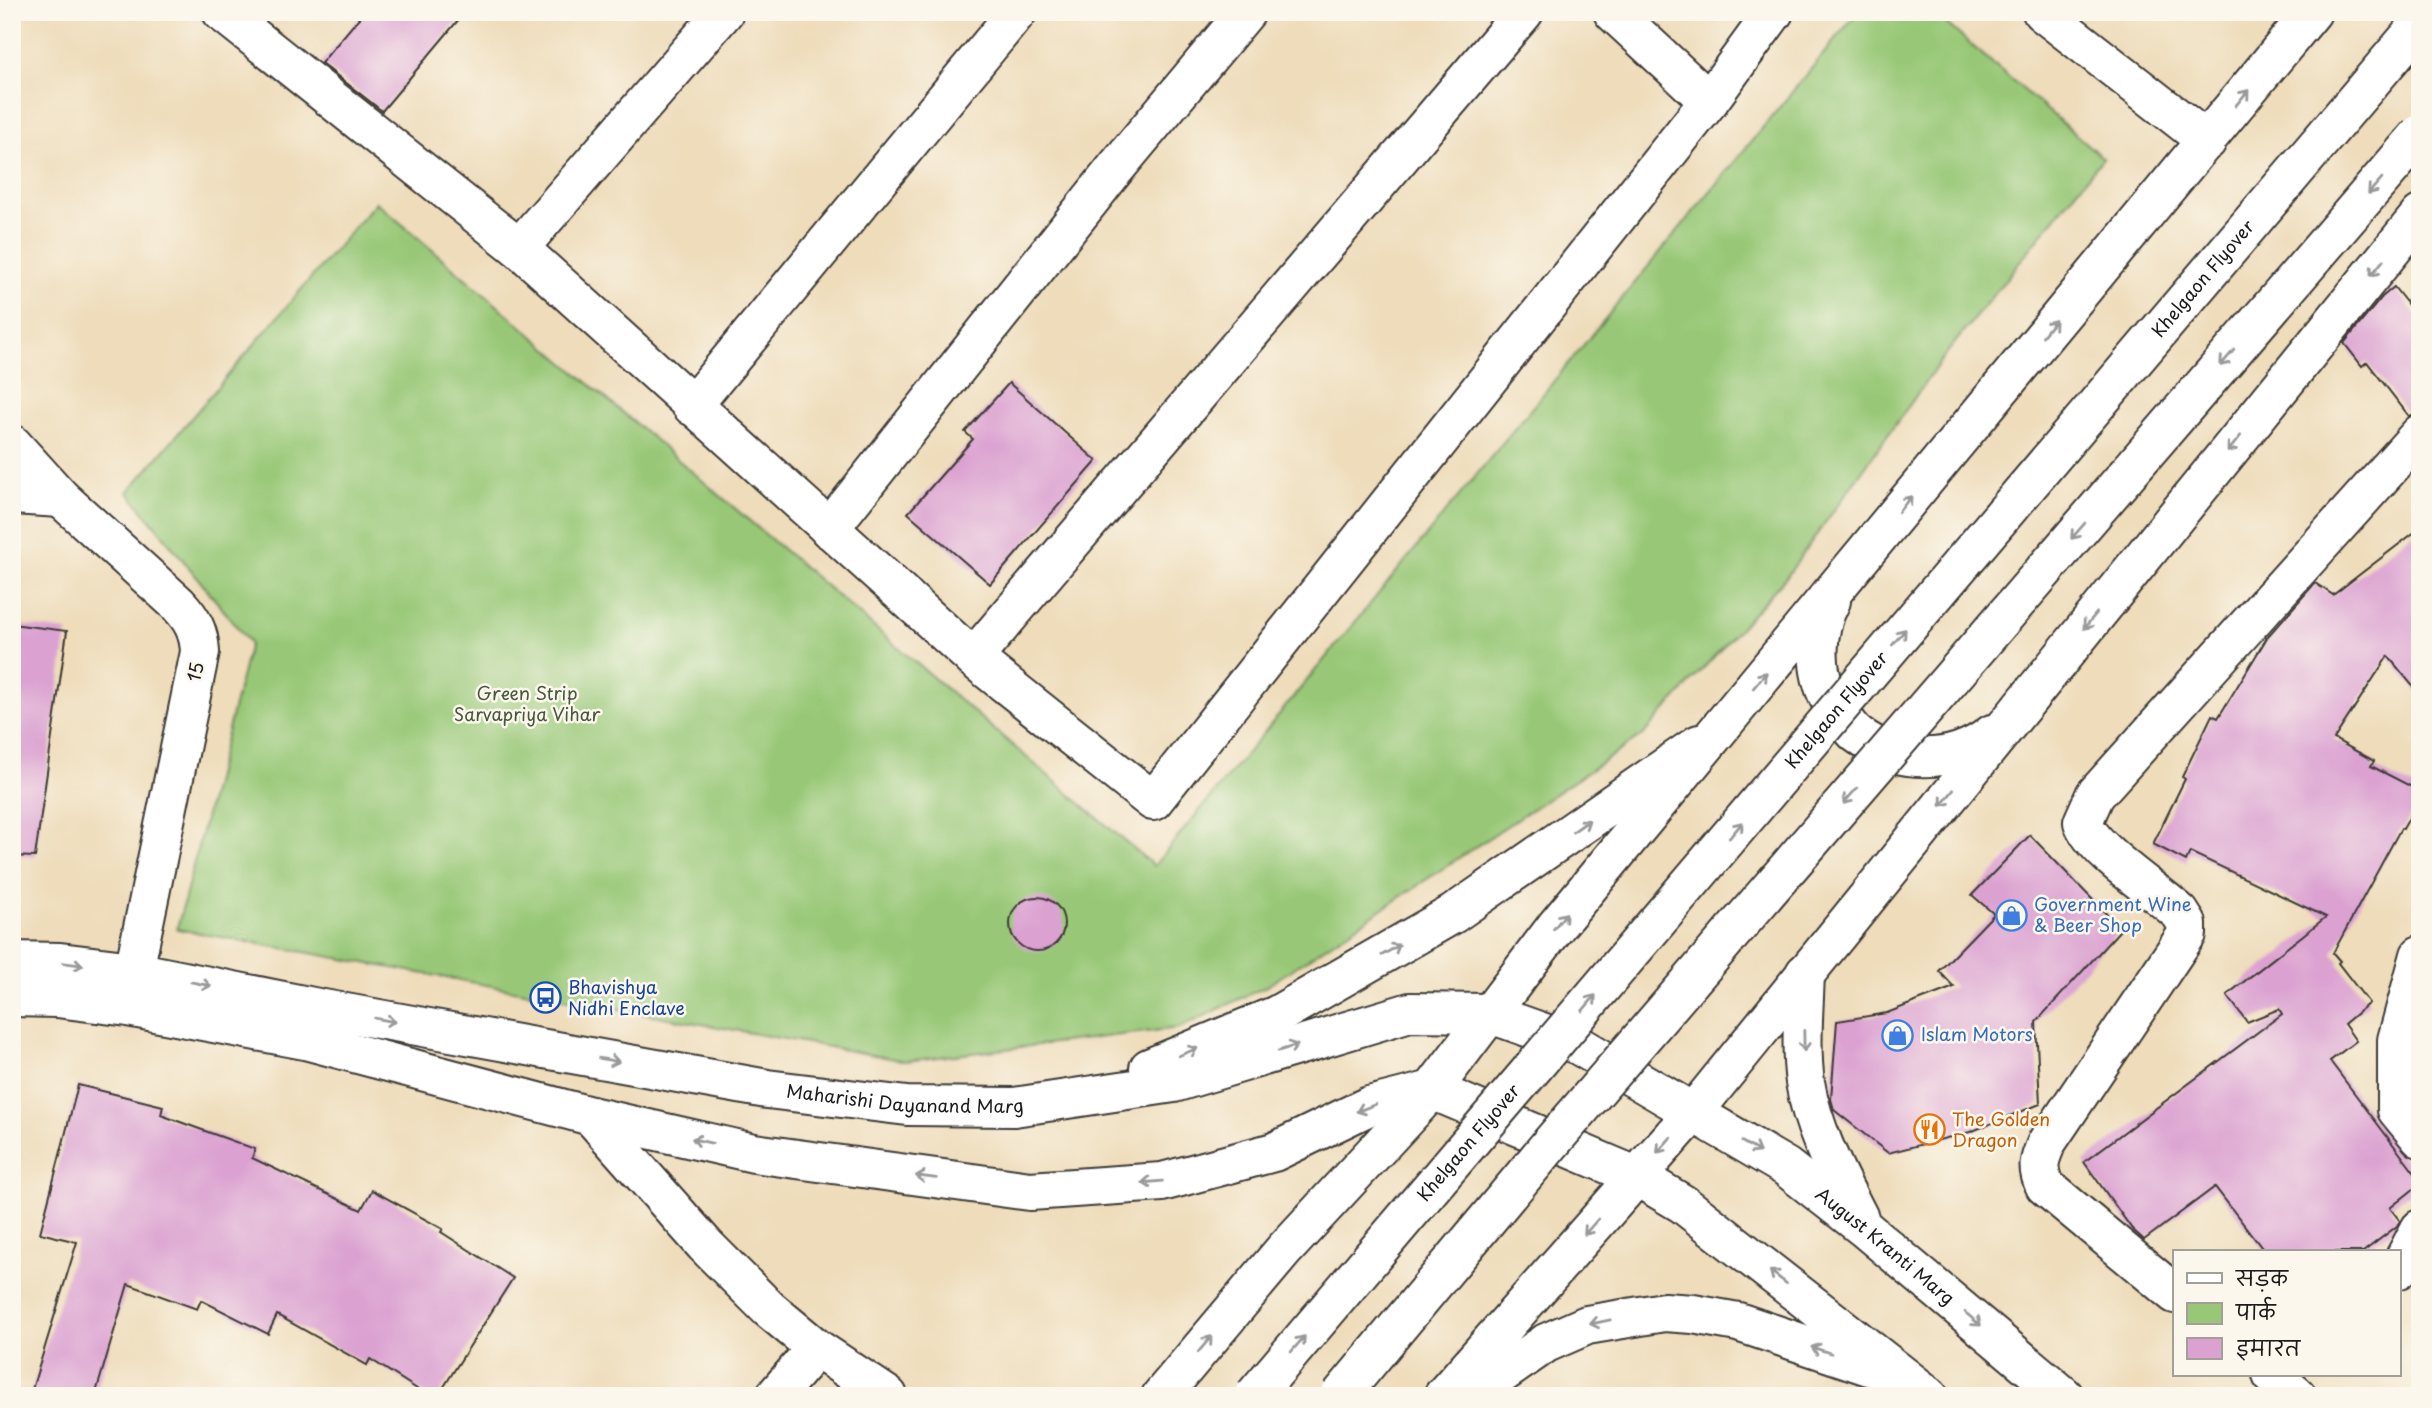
<svg xmlns="http://www.w3.org/2000/svg" width="2432" height="1408" font-family="'Playpen Sans','Playpen Sans Deva',sans-serif">
  <rect width="100%" height="100%" fill="#fbf7ec"/>
  <filter id="ink" filterUnits="userSpaceOnUse"><feTurbulence type="fractalNoise" baseFrequency=".0143" numOctaves="2"/><feDisplacementMap in="SourceGraphic" scale="14" xChannelSelector="R" yChannelSelector="G"/><feConvolveMatrix kernelMatrix="1 2 1 2 8 2 1 2 1" color-interpolation-filters="sRGB"/></filter>
  <filter id="wash" filterUnits="userSpaceOnUse"><feTurbulence type="fractalNoise" baseFrequency=".00686" numOctaves="4" result="noise"/><feDisplacementMap in="SourceGraphic" scale="28" xChannelSelector="R" yChannelSelector="G"/><feGaussianBlur stdDeviation="1.57" result="paint"/><feColorMatrix in="noise" values="0 0 0 0 0 0 0 0 0 0 0 0 0 0 0 0 0 1.4 0 .05"/><feComposite in="paint" operator="in"/></filter>
  <g filter="url(#wash)">
    <rect width="100%" height="100%" fill="#eedcba"/>
    <path fill="#98c877" stroke="#5a724a" stroke-width="2" d="M1858,12H1933L2103,158L1945,355L1787,576L1643,735L1267,986L1179,1028L906,1061L177,929L250,643L128,492L376,202L1154,866Z"/>
    <g id="blocks">
      <g fill="#dba2d1">
        <path d="M364,12H465L382,111L321,63Z"/>
        <path d="M2394,287L2420,320V413L2409,416L2367,362L2362,366L2344,343L2382,297Z"/>
        <path d="M1009,383L1097,461L990,584L908,513L973,439L965,432Z"/>
        <path d="M2420,528V695L2388,656L2334,739L2374,761L2371,766L2420,791V798L2403,829L2401,828L2333,953L2340,961L2338,963L2369,1003L2344,1024L2356,1041L2330,1061L2420,1180V1184L2390,1208L2400,1221L2397,1226L2363,1252H2265L2215,1187L2144,1240L2132,1229L2084,1162L2282,1014L2279,1009L2247,1022L2227,995L2326,917L2190,852L2186,861L2153,844L2185,779L2182,777L2212,715L2218,718L2268,636L2315,583L2333,595Z"/>
        <path d="M12,624L67,631L35,857L12,856Z"/>
        <path d="M2030,835L2121,929L2036,1022L2040,1104L1970,1132L1888,1153L1834,1110L1831,1099L1837,1021L1887,1013L1954,987L1939,971L1994,914L1972,895Z"/>
        <circle cx="1037" cy="924" r="27"/>
        <path d="M78,1085L163,1106L161,1115L255,1149L252,1158L361,1210L372,1190L443,1229L441,1232L513,1278L438,1396H428L370,1359L367,1365L277,1315L268,1334L201,1300L197,1309L128,1284L95,1396H30L77,1242L40,1233Z"/>
      </g>
    </g>
  </g>
  <g filter="url(#ink)">
    <use href="#blocks" fill-opacity="0" stroke="#3c3934" stroke-width="2"/>
    <g fill="none" stroke-linecap="round" stroke-linejoin="round">
      <defs>
        <g id="minor">
          <path d="M222,12L519,248L973,658L1153,801L1709,101L1774,12"/>
          <path d="M1613,12L1709,101"/>
          <path d="M2042,12L2207,141"/>
          <path d="M519,248L724,12"/>
          <path d="M692,406L1017,12"/>
          <path d="M12,444L61,498L178,604C192,619 199,631 200,652L134,971"/>
          <path d="M12,495L61,498"/>
          <path d="M829,529L1115,169L1246,12"/>
          <path d="M973,658L1524,12"/>
          <path d="M2420,955L2397,1040V1110L2420,1138"/>
          <path d="M591,1116L705,1245L769,1309L816,1348L888,1396"/>
          <path d="M2399,1269L2420,1229"/>
          <path d="M2175,1294L2045,1186C2036,1168 2039,1160 2047,1142L2187,934V924L2180,913C2155,890 2093,851 2083,822L2095,795L2420,434"/>
          <path d="M2272,1375L2297,1396"/>
          <path d="M775,1396L816,1348"/>
        </g>
        <g id="secondary">
          <path id="s1" d="M12,961L60,962L134,971L318,1008L767,1089L907,1106L1014,1107L1174,1083L1410,1012L1488,1013L1578,1045L1786,1167L1864,1228L2064,1396"/>
          <path d="M1805,973C1804,1007 1800,1048 1805,1082C1813,1131 1837,1175 1859,1218"/>
          <path d="M12,997L57,998L128,1007L305,1040L591,1116L754,1153L1030,1191L1162,1182L1274,1152L1369,1106L1432,1090L1636,1176L1683,1204L1929,1396"/>
          <path d="M1149,1068L1277,1015L1453,914L1699,744"/>
          <path d="M1470,1396L1546,1343L1587,1325L1664,1312L1693,1314L1738,1322L1881,1370"/>
        </g>
        <g id="primary">
          <path d="M1831,601C1815,630 1814,671 1830,700C1833,706 1839,712 1843,717C1847,723 1852,730 1857,734C1897,765 1953,765 1992,734"/>
          <path d="M1161,1396L1284,1250L1432,1090L1557,925L2312,12"/>
          <path d="M1443,1396L1692,1114L2420,215"/>
        </g>
      </defs>
      <use href="#minor" stroke="#3c3934" stroke-width="42"/>
      <use href="#secondary" stroke="#3c3934" stroke-width="42"/>
      <use href="#primary" stroke="#3c3934" stroke-width="42"/>
      <use href="#minor" stroke="#fff" stroke-width="38"/>
      <use href="#secondary" stroke="#fff" stroke-width="38"/>
      <use href="#primary" stroke="#fff" stroke-width="38"/>
      <defs>
        <g id="primary-bridge">
          <path id="s2" d="M1254,1396L2420,24"/>
          <path d="M1340,1396L1551,1143L2420,134"/>
        </g>
      </defs>
      <use href="#primary-bridge" stroke="#3c3934" stroke-width="42" stroke-linecap="butt"/>
      <use href="#primary-bridge" stroke="#fff" stroke-width="38"/>
    </g>
    <defs><path id="oneway-shaft" d="M-6 0H5M1.5-3L5.5 0L1.5 3" fill="none" stroke-width="1.6" stroke-linecap="round" stroke-linejoin="round" transform="scale(1.75)"/></defs>
    <g stroke="#999">
      <use href="#oneway-shaft" transform="translate(2242 98) rotate(-51)"/>
      <use href="#oneway-shaft" transform="translate(2375 186) rotate(131)"/>
      <use href="#oneway-shaft" transform="translate(2377 268) rotate(129)"/>
      <use href="#oneway-shaft" transform="translate(2049 328) rotate(-51)"/>
      <use href="#oneway-shaft" transform="translate(2227 358) rotate(131)"/>
      <use href="#oneway-shaft" transform="translate(2234 444) rotate(129)"/>
      <use href="#oneway-shaft" transform="translate(1905 504) rotate(-51)"/>
      <use href="#oneway-shaft" transform="translate(2078 531) rotate(131)"/>
      <use href="#oneway-shaft" transform="translate(2090 621) rotate(129)"/>
      <use href="#oneway-shaft" transform="translate(1899 637) rotate(-50)"/>
      <use href="#oneway-shaft" transform="translate(1760 680) rotate(-50)"/>
      <use href="#oneway-shaft" transform="translate(1850 796) rotate(131)"/>
      <use href="#oneway-shaft" transform="translate(1947 798) rotate(129)"/>
      <use href="#oneway-shaft" transform="translate(1581 826) rotate(-35)"/>
      <use href="#oneway-shaft" transform="translate(1736 830) rotate(-50)"/>
      <use href="#oneway-shaft" transform="translate(1560 921) rotate(-51)"/>
      <use href="#oneway-shaft" transform="translate(1391 950) rotate(-30)"/>
      <use href="#oneway-shaft" transform="translate(73 964) rotate(7)"/>
      <use href="#oneway-shaft" transform="translate(201 984) rotate(11)"/>
      <use href="#oneway-shaft" transform="translate(1589 1003) rotate(-50)"/>
      <use href="#oneway-shaft" transform="translate(385 1020) rotate(10)"/>
      <use href="#oneway-shaft" transform="translate(1804 1041) rotate(89)"/>
      <use href="#oneway-shaft" transform="translate(1288 1048) rotate(-17)"/>
      <use href="#oneway-shaft" transform="translate(1188 1052) rotate(-22)"/>
      <use href="#oneway-shaft" transform="translate(609 1060) rotate(10)"/>
      <use href="#oneway-shaft" transform="translate(1366 1108) rotate(159)"/>
      <use href="#oneway-shaft" transform="translate(702 1141) rotate(-167)"/>
      <use href="#oneway-shaft" transform="translate(1664 1145) rotate(132)"/>
      <use href="#oneway-shaft" transform="translate(1751 1147) rotate(30)"/>
      <use href="#oneway-shaft" transform="translate(926 1177) rotate(-172)"/>
      <use href="#oneway-shaft" transform="translate(1152 1182) rotate(175)"/>
      <use href="#oneway-shaft" transform="translate(1591 1227) rotate(131)"/>
      <use href="#oneway-shaft" transform="translate(1778 1277) rotate(-142)"/>
      <use href="#oneway-shaft" transform="translate(1973 1319) rotate(40)"/>
      <use href="#oneway-shaft" transform="translate(1600 1322) rotate(168)"/>
      <use href="#oneway-shaft" transform="translate(1205 1344) rotate(-50)"/>
      <use href="#oneway-shaft" transform="translate(1298 1344) rotate(-49)"/>
      <use href="#oneway-shaft" transform="translate(1821 1350) rotate(-162)"/>
    </g>
  </g>
  <defs>
    <symbol id="shop-ring" viewBox="-11 -11 22 22"><circle r="9.5" fill="#fbf7ec" stroke="#3f7fe0" stroke-width="1.5"/><path d="M-5-2.5h2.3a2.7 3.5 0 0 1 5.4 0H5L5.5 6h-11ZM-1.5-2.5h3a1.5 2.3 0 0 0-3 0Z" fill="#3f7fe0"/></symbol>
    <symbol id="bus-ring" viewBox="-11 -11 22 22"><circle r="9.5" fill="#fbf7ec" stroke="#1a4fb4" stroke-width="1.5"/><path d="M-5-6H5V4H4V6H2V4H-2V6H-4V4H-5ZM-3.5-4V0h7V-4ZM-3.5 1.2v1.5H-2V1.2ZM2 1.2v1.5H3.5V1.2Z" fill="#1a4fb4"/></symbol>
    <symbol id="restaurant-ring" viewBox="-11 -11 22 22"><circle r="9.5" fill="#fbf7ec" stroke="#e8710a" stroke-width="1.5"/><path d="M-5-6h1v4h1v-4h1v4h1v-4h1v5L-1.5 .5V6h-2V.5L-5-1ZM5-6V6H3V1.5H1.5Q1.5-4 5-6Z" fill="#e8710a"/></symbol>
  </defs>
  <g fill-rule="evenodd">
    <use href="#shop-ring" x="1994" y="898" width="35" height="35"/>
    <use href="#bus-ring" x="528" y="980" width="35" height="35"/>
    <use href="#shop-ring" x="1880" y="1018" width="35" height="35"/>
    <use href="#restaurant-ring" x="1912" y="1112" width="35" height="35"/>
  </g>
  <g text-anchor="middle" stroke-width="5" stroke-linejoin="round" paint-order="stroke">
    <g font-size="18" fill="#1c1c1c" stroke="#fbf7ec">
      <text dy="6" stroke="none"><textPath href="#s2" startOffset="1466">Khelgaon Flyover</textPath></text>
      <text transform="translate(196 672) rotate(-78)" y="6">15</text>
      <text dy="6" stroke="none"><textPath href="#s2" startOffset="900">Khelgaon Flyover</textPath></text>
      <text dy="6" stroke="none"><textPath href="#s1" startOffset="905">Maharishi Dayanand Marg</textPath></text>
      <text dy="6" stroke="none"><textPath href="#s2" startOffset="332">Khelgaon Flyover</textPath></text>
      <text dy="6" stroke="none"><textPath href="#s1" startOffset="1964">August Kranti Marg</textPath></text>
    </g>
    <g font-size="18" fill="#47583c" stroke="#fbf7ec">
      <text x="527" y="700">Green Strip<tspan x="527" dy="21">Sarvapriya Vihar</tspan></text>
    </g>
    <g font-size="18" fill="#366cbe" stroke="#fbf7ec" text-anchor="start">
      <text x="2034" y="911">Government Wine<tspan x="2034" dy="21">&amp; Beer Shop</tspan></text>
      <text x="1921" y="1041">Islam Motors</text>
    </g>
    <g font-size="18" fill="#164399" stroke="#fbf7ec" text-anchor="start">
      <text x="568" y="994">Bhavishya<tspan x="568" dy="21">Nidhi Enclave</tspan></text>
    </g>
    <g font-size="18" fill="#c56008" stroke="#fbf7ec" text-anchor="start">
      <text x="1952" y="1126">The Golden<tspan x="1952" dy="21">Dragon</tspan></text>
    </g>
  </g>
  <rect width="2432" height="1408" fill="none" stroke="#fbf7ec" stroke-width="42"/>
  <rect x="2173" y="1250" width="228" height="126" fill="#fbf7ec" stroke="#a29f99" stroke-width="2"/>
  <rect x="2187" y="1273" width="35" height="10" fill="#ffffff" stroke="#a29f99" stroke-width="2"/>
  <text x="2236" y="1286" font-size="21" fill="#1c1c1c">सड़क</text>
  <rect x="2187" y="1303" width="35" height="21" fill="#98c877" stroke="#a29f99" stroke-width="2"/>
  <text x="2236" y="1320" font-size="21" fill="#1c1c1c">पार्क</text>
  <rect x="2187" y="1338" width="35" height="21" fill="#dba2d1" stroke="#a29f99" stroke-width="2"/>
  <text x="2236" y="1356" font-size="21" fill="#1c1c1c">इमारत</text>
</svg>
